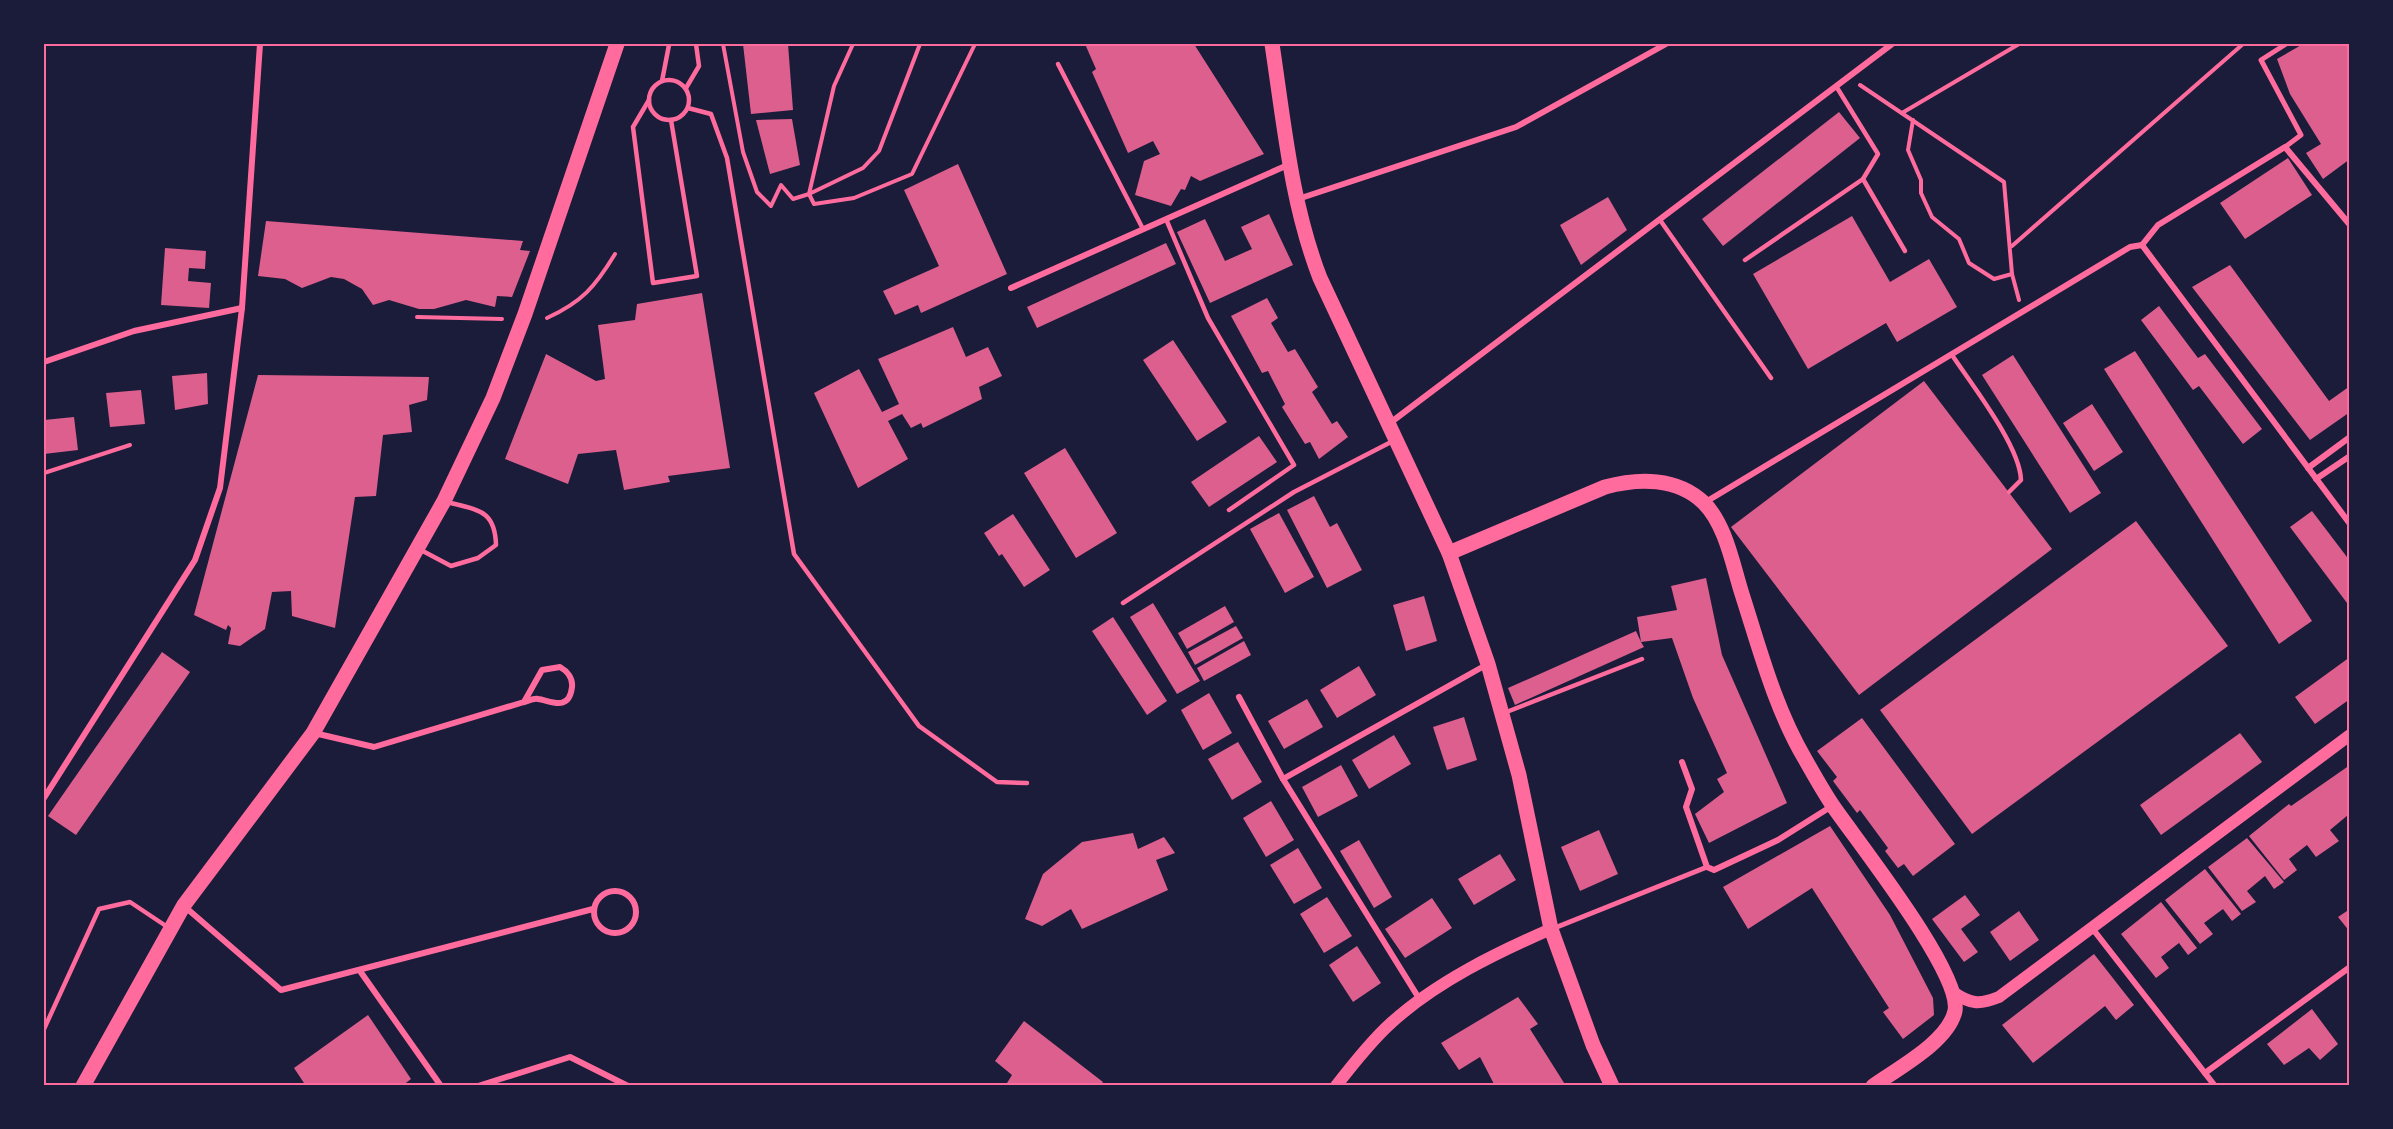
<svg xmlns="http://www.w3.org/2000/svg" width="2393" height="1129" font-family="'Noto Sans',sans-serif">
  <rect width="100%" height="100%" fill="#1b1b3a"/>
  <g fill="#dd5f8e">
    <path d="M743,44H788L793,110L751,114Z"/>
    <path d="M1085,44H1194L1264,154L1200,181L1191,176L1185,190L1181,189L1171,206L1135,195L1144,161L1160,154L1153,141L1128,153L1092,72L1096,69Z"/>
    <path d="M2303,44H2350V159L2323,179L2306,153L2321,144L2290,94L2277,59Z"/>
    <path d="M1839,112L1860,138L1723,246L1702,219Z"/>
    <path d="M792,119L800,165L770,174L756,120Z"/>
    <path d="M2288,158L2312,195L2245,239L2220,203Z"/>
    <path d="M958,164L1007,274L921,313L918,305L895,315L883,291L939,266L904,190Z"/>
    <path d="M1608,197L1627,230L1581,265L1560,225Z"/>
    <path d="M1269,214L1293,265L1210,303L1177,232L1205,219L1225,261L1252,249L1241,227Z"/>
    <path d="M1852,216L1890,282L1929,259L1957,307L1897,342L1886,323L1808,369L1753,274Z"/>
    <path d="M266,221L523,241L520,250L530,251L512,297L497,296L495,307L466,300L434,309H419L389,300L373,305L362,289L344,279L331,277L302,288L285,279L258,276Z"/>
    <path d="M1166,243L1176,264L1037,328L1027,307Z"/>
    <path d="M165,248L206,251L205,269L189,268L188,281L211,283L209,308L161,305Z"/>
    <path d="M2230,265L2329,401L2350,386V412L2310,440L2192,287Z"/>
    <path d="M702,293L730,468L668,476L670,482L624,490L616,450L578,454L568,484L505,459L546,354L596,381L605,379L598,325L635,320L637,304Z"/>
    <path d="M1267,298L1278,318L1271,323L1288,352L1295,349L1318,387L1312,392L1332,424L1337,421L1348,437L1319,459L1310,442L1305,444L1282,407L1285,404L1268,371L1262,373L1231,316Z"/>
    <path d="M2159,306L2198,358L2205,354L2262,429L2243,444L2199,386L2193,390L2141,320Z"/>
    <path d="M953,327L966,357L988,347L1002,376L979,387L982,399L923,428L921,423L911,428L902,414L888,421L908,459L858,488L814,393L859,369L882,412L899,404L878,359Z"/>
    <path d="M1173,340L1227,422L1197,441L1143,360Z"/>
    <path d="M2135,351L2312,621L2279,644L2104,369Z"/>
    <path d="M2013,355L2101,493L2070,513L1982,375Z"/>
    <path d="M207,373L208,404L175,410L172,376Z"/>
    <path d="M258,375L429,377L427,400L409,405L412,432L383,435L376,496L355,497L335,628L292,616L291,591L272,592L265,629L240,646L228,644L231,628L228,625L226,630L194,615Z"/>
    <path d="M1924,381L2052,549L1859,695L1731,527Z"/>
    <path d="M141,390L145,424L110,427L106,393Z"/>
    <path d="M2092,404L2123,452L2094,471L2063,423Z"/>
    <path d="M74,417L78,450L44,454V420Z"/>
    <path d="M1259,436L1277,462L1209,507L1191,482Z"/>
    <path d="M1065,448L1117,533L1076,558L1024,473Z"/>
    <path d="M1314,496L1330,527L1337,523L1362,570L1327,588L1287,510Z"/>
    <path d="M2312,511L2350,561V607L2290,527Z"/>
    <path d="M1279,513L1314,577L1285,593L1250,529Z"/>
    <path d="M1013,514L1050,570L1024,587L1002,554L999,556L984,533Z"/>
    <path d="M2136,521L2228,646L1972,834L1880,710Z"/>
    <path d="M1706,578L1722,655L1787,803L1709,843L1695,814L1724,792L1717,779L1727,773L1693,698L1672,638L1641,642L1644,647L1515,705L1508,688L1636,631L1641,642L1637,617L1677,610L1671,586Z"/>
    <path d="M1424,596L1437,641L1406,651L1393,605Z"/>
    <path d="M1153,603L1200,681L1177,694L1130,617Z"/>
    <path d="M1225,606L1234,622L1187,649L1178,633Z"/>
    <path d="M1113,617L1167,701L1147,715L1092,631Z"/>
    <path d="M1236,626L1243,638L1195,665L1188,652Z"/>
    <path d="M1244,641L1251,655L1204,681L1197,668Z"/>
    <path d="M162,652L190,672L76,835L48,816Z"/>
    <path d="M2350,657V699L2315,724L2295,697Z"/>
    <path d="M1359,666L1376,695L1337,718L1320,690Z"/>
    <path d="M1209,693L1232,733L1203,750L1181,710Z"/>
    <path d="M1307,699L1323,727L1284,749L1268,721Z"/>
    <path d="M1464,717L1477,760L1447,770L1433,727Z"/>
    <path d="M1862,718L1955,844L1913,876L1904,864L1898,868L1885,851L1888,848L1860,810L1857,813L1833,781L1837,777L1817,751Z"/>
    <path d="M2240,733L2262,762L2161,835L2140,805Z"/>
    <path d="M1394,735L1411,764L1369,789L1352,760Z"/>
    <path d="M1238,742L1262,782L1232,800L1208,759Z"/>
    <path d="M1341,765L1358,796L1318,817L1302,787Z"/>
    <path d="M2350,765V817L2348,815L2330,830L2339,841L2316,857L2307,845L2289,859L2297,870L2284,880L2249,836L2289,804L2291,806Z"/>
    <path d="M1271,801L1294,840L1266,857L1243,818Z"/>
    <path d="M1830,826L1890,915L1933,998L1934,1015L1903,1039L1883,1012L1889,1008L1812,888L1748,929L1723,887Z"/>
    <path d="M1599,830L1618,874L1580,891L1561,847Z"/>
    <path d="M1133,833L1138,849L1164,837L1175,853L1156,860L1168,890L1082,929L1071,909L1042,926L1025,919L1043,874L1082,842Z"/>
    <path d="M2247,838L2284,882L2274,889L2265,876L2247,891L2256,902L2242,911L2208,867Z"/>
    <path d="M1359,840L1392,897L1374,908L1340,851Z"/>
    <path d="M1298,848L1322,888L1294,904L1270,865Z"/>
    <path d="M1500,854L1516,880L1474,905L1458,879Z"/>
    <path d="M2205,869L2241,914L2232,921L2223,909L2204,923L2213,934L2200,944L2165,900Z"/>
    <path d="M1965,895L1980,915L1961,929L1978,952L1964,962L1932,919Z"/>
    <path d="M1327,897L1352,936L1324,953L1300,914Z"/>
    <path d="M1432,898L1452,928L1405,958L1385,929Z"/>
    <path d="M2161,902L2197,948L2188,955L2179,943L2161,957L2169,968L2156,978L2121,934Z"/>
    <path d="M2350,909V932L2338,917Z"/>
    <path d="M2019,911L2039,940L2010,961L1990,932Z"/>
    <path d="M1357,946L1381,983L1353,1002L1329,965Z"/>
    <path d="M2094,954L2134,1005L2116,1020L2105,1006L2033,1063L2002,1025Z"/>
    <path d="M1518,997L1538,1024L1530,1029L1566,1086H1495L1480,1057L1459,1070L1441,1043Z"/>
    <path d="M2312,1009L2338,1044L2320,1060L2309,1048L2284,1065L2267,1044Z"/>
    <path d="M368,1015L411,1079L402,1086H306L294,1068Z"/>
    <path d="M1024,1021L1103,1082L1100,1086H1011L1007,1083L1012,1075L995,1061Z"/>
  </g>
  <g fill="none" stroke-linecap="round" stroke-linejoin="round">
    <g stroke="#ff6b9d" stroke-width="4">
      <path d="M723,44L743,152L757,192L771,206L781,185L793,199L809,194L834,86L853,44"/>
      <path d="M920,44L879,151L863,168L809,194L814,204L854,198L912,174L975,44"/>
      <path d="M1860,85L2004,182L2012,274L2019,300"/>
      <path d="M1902,113L2019,44"/>
      <path d="M1913,120L1908,150L1921,180V193L1932,217L1959,239L1969,263L1994,279L2012,274"/>
      <path d="M2012,246L2243,44"/>
      <path d="M417,317L502,319"/>
      <path d="M547,318C582,302 595,287 615,254"/>
      <path d="M44,473L130,445"/>
    </g>
    <g stroke="#ff6b9d" stroke-width="4.5">
      <path d="M1058,64L1143,229"/>
      <circle cx="669" cy="100" r="20"/>
      <path d="M662,81L669,45L667,44"/>
      <path d="M1836,86L1878,154L1863,179L1905,251"/>
      <path d="M686,88L699,66L696,44"/>
      <path d="M649,100L633,127L653,283L697,276L671,120"/>
      <path d="M688,108L711,114L727,158L794,554L919,726L997,782L1027,783"/>
      <path d="M1166,219L1208,318L1294,465L1229,510"/>
      <path d="M1660,220L1771,378"/>
      <path d="M1745,260L1863,179"/>
      <path d="M1952,355C1972,385 2020,446 2021,480L2009,492"/>
      <path d="M419,549L451,566L478,558L496,545C495,509 477,510 447,502"/>
      <path d="M1123,603L1294,492L1393,441"/>
      <path d="M1504,713L1642,659"/>
      <path d="M44,1029L99,909L130,902L169,928"/>
    </g>
    <g stroke="#ff6b9d" stroke-width="5">
      <path d="M2285,147L2301,135L2261,60L2286,44"/>
      <path d="M1552,929L1707,867"/>
    </g>
    <g stroke="#ff6b9d" stroke-width="6">
      <path d="M1298,199L1516,127L1666,44"/>
      <path d="M2142,245L2350,524"/>
      <path d="M2142,245L2158,225L2285,147L2350,225"/>
      <path d="M1011,288L1290,164"/>
      <path d="M44,362L134,331L242,308"/>
      <path d="M1390,423L1892,44"/>
      <path d="M2308,468L2350,437"/>
      <path d="M2316,479L2350,456"/>
      <path d="M1704,503L2130,247L2142,245"/>
      <path d="M1239,697L1283,779L1420,1000"/>
      <path d="M314,733L374,747L524,702C528,701 534,698 538,699C549,700 569,713 572,687C573,678 567,671 560,667L542,670L524,702"/>
      <path d="M1682,762L1692,789L1686,807L1707,867L1714,870L1778,840L1832,806"/>
      <path d="M1283,779L1486,665"/>
      <path d="M44,798L195,560L220,488L242,308L260,44"/>
      <circle cx="615" cy="912" r="21"/>
      <path d="M184,906L281,990L593,909"/>
      <path d="M2092,928L2215,1086"/>
      <path d="M360,971L441,1086"/>
      <path d="M2205,1073L2350,967"/>
      <path d="M478,1086L570,1057L628,1086"/>
    </g>
    <g stroke="#ff6b9d" stroke-width="12">
      <path d="M1953,992C1970,1004 1979,1005 1999,997L2350,735"/>
      <path d="M1336,1086C1353,1064 1371,1041 1391,1023C1436,982 1496,953 1551,929"/>
    </g>
    <g stroke="#ff6b9d" stroke-width="15">
      <path d="M1272,44C1284,123 1291,203 1320,278L1449,553L1488,664L1519,775L1551,929L1593,1045L1612,1086"/>
      <path d="M1449,553L1605,487C1638,478 1677,477 1704,503C1726,525 1733,566 1742,594C1760,650 1775,708 1805,759C1814,775 1823,791 1833,806C1857,841 1962,973 1955,1011C1948,1042 1898,1068 1873,1086"/>
      <path d="M83,1086L184,905L313,733L444,501L493,398L525,314L617,44"/>
    </g>
  </g>
  <rect width="2393" height="1129" fill="none" stroke="#1b1b3a" stroke-width="90"/>
  <rect x="45" y="45" width="2303" height="1039" fill="none" stroke="#ff6b9d" stroke-width="2"/>
</svg>
